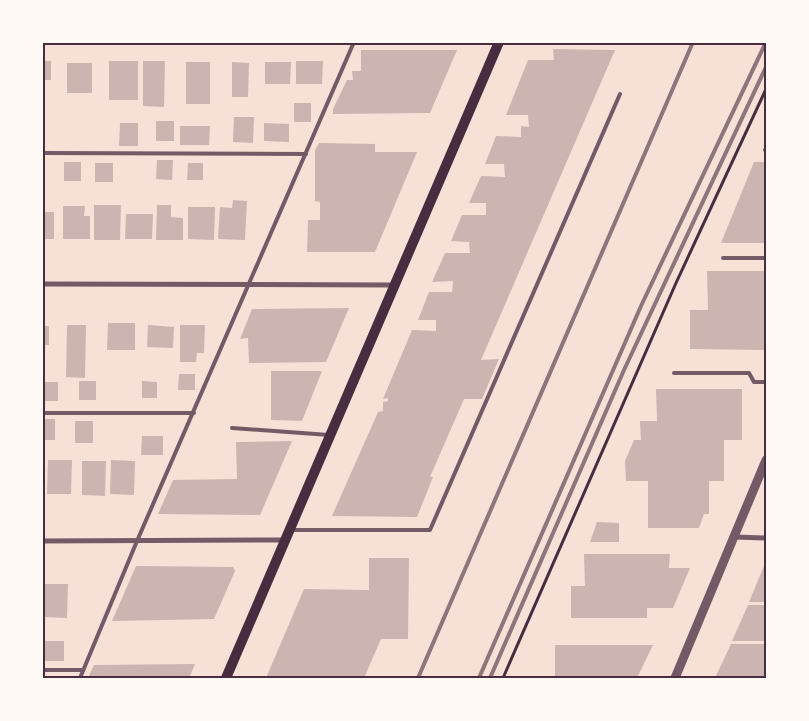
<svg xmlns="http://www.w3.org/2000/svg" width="809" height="721" font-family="'Nunito Sans',sans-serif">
  <rect width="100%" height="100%" fill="#f7e1d7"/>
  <g fill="#ccb4b1">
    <path d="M553,49L615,50L481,360L499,359L482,399H464L430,477H433L417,517L332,516L378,412L383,411V402L388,401V398L383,399L412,330L436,331V320H418L429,292H452L453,281L432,282L445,253H470L469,242L451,241L462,215H486V203H469L481,176L505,177L504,164H485L496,136L521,137V126L529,127L528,115H506L528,60H554Z"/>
    <path d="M361,50H457L430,113L333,114V109L347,80H353L352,71H361Z"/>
    <rect x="42" y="61" width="9" height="19"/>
    <rect x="109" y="61" width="29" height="39"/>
    <path d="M143,61H165L164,107L143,106Z"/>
    <path d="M296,61H323L322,84H296Z"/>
    <rect x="186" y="62" width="24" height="42"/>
    <path d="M232,62L249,63L248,97H232Z"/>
    <path d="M265,62H291L290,84H265Z"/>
    <rect x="67" y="63" width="25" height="30"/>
    <rect x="294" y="103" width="17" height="19"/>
    <path d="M234,117H254L253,143L233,142Z"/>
    <rect x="156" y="121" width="18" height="20"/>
    <path d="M120,123H138V146H119Z"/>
    <path d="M264,123L289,124V142L264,141Z"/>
    <path d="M180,126H210L209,145H180Z"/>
    <path d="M319,143L375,144V152H417L375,252H307L308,220H320V202L315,201V150Z"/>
    <path d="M157,160H173L172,180L156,179Z"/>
    <rect x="64" y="162" width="17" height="19"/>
    <path d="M754,162H766V243H721Z"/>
    <rect x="95" y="163" width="18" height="19"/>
    <path d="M188,163H203V180H187Z"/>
    <rect x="42" y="167" width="3" height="19"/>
    <path d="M233,200L247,201L245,240L218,239L220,207L232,208Z"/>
    <path d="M94,205H121L120,240H94Z"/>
    <path d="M157,205H171V217L183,218V240H156Z"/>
    <path d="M63,206H85L84,216H90V239H63Z"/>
    <path d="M188,207H215L214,240L188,239Z"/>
    <rect x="42" y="212" width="12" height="27"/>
    <path d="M126,214H153L152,239H125Z"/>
    <path d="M707,271H766V350L690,349V310H708Z"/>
    <path d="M349,308L326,362L249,363L248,338L240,339L252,309Z"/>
    <path d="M108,323H135V350H107Z"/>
    <path d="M67,325H86L85,378L66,377Z"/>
    <path d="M148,325L174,327L173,348L147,347Z"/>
    <path d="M180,325H205L204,353H197L196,362H180Z"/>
    <rect x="42" y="326" width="7" height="19"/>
    <path d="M271,371H322L302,421L271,420Z"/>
    <path d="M179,374H195V390H178Z"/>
    <rect x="79" y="381" width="17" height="19"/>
    <path d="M142,381L157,382V398H142Z"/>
    <rect x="42" y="382" width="16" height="19"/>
    <path d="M656,389H742V440H724V481H709V514H704L699,528H648V481H626L625,461L634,440H641L640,421H657Z"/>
    <rect x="42" y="419" width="13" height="21"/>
    <rect x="75" y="421" width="18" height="22"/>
    <path d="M142,436H163V455H141Z"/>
    <path d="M292,441L260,515L158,514L173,480L237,479L236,442Z"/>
    <path d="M48,460H72L71,494H47Z"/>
    <path d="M111,460L135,461L134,495L110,494Z"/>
    <path d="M82,461H106L105,496L82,495Z"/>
    <path d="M597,522L619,523V542H590Z"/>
    <path d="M584,554H670L669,568H690L673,608H647V618H571V586H585Z"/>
    <path d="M369,558H409L408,639H381L364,678H266L304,589L369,590Z"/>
    <path d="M136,566L233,567L235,571L214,619L112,621Z"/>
    <path d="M764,566H766V602H749Z"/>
    <path d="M44,584H68L67,618L43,617Z"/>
    <path d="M748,605H766V641H732Z"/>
    <path d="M43,641H64V661H42Z"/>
    <path d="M731,644H766V678H715Z"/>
    <path d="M555,645H653L637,678H555Z"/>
    <path d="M195,664L189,678H88L94,665Z"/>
  </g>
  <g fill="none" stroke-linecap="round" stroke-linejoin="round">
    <path stroke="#4a2c40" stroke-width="3" d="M503,678L676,283L766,89"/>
    <g stroke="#755966" stroke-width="4">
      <path d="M765,150H766"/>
      <path d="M42,153L306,154"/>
      <path d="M723,258H766"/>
      <path d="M674,373H749L754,382H766"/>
      <path d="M42,413H194"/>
      <path d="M232,428L329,435"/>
      <path d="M291,530H430L620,94"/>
      <path d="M42,670H83"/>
      <path d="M80,678L137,541L354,42"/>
    </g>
    <g stroke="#755966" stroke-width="5">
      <path d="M42,284L395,285"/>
      <path d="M735,537L766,538"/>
      <path d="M42,541L284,540"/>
    </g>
    <path stroke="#755966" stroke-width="9" d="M675,678L766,460"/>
    <path stroke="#4a2c40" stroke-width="10" d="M226,678L499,42"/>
    <g stroke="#8f747c" stroke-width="4">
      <path d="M418,678L693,42"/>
      <path d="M479,678L641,306L766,42"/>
      <path d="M490,678L624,370L766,67"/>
    </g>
  </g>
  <rect width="809" height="721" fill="none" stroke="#fffaf5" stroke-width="88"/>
  <rect x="44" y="44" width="721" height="633" fill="none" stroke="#4a2c40" stroke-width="2"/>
</svg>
